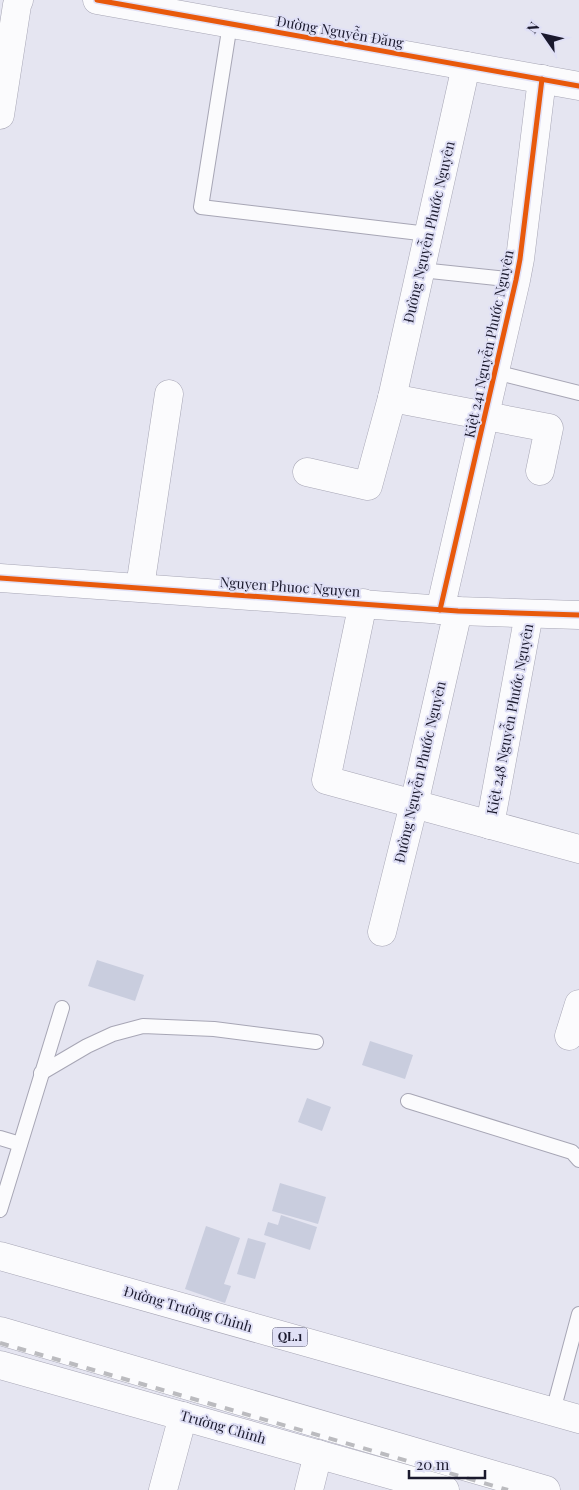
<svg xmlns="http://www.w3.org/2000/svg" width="579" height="1490" font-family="'Playfair Display',serif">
  <rect width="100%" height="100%" fill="#e5e5f1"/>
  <g fill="#c9cdde">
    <path d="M97,960L144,975L135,1001L88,986Z"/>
    <path d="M370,1041L413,1055L405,1079L362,1065Z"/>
    <path d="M307,1098L331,1107L322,1131L298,1122Z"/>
    <path d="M280,1183L326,1197L318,1224L272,1211Z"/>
    <path d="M281,1215L317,1227L310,1250L264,1235L268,1222L278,1225Z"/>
    <path d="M206,1226L240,1238L224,1284L231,1286L225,1303L185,1289Z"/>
    <path d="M248,1238L266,1243L255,1279L237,1274Z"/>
  </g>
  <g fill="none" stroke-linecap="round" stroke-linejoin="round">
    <defs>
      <g id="service">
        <path d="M230,24L201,207L428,234"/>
        <path d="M421,270L516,280"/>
        <path d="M495,372L579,393"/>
        <path d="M41,1073L87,1046L113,1034L143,1026L214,1029L316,1042"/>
        <path d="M408,1101L572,1152L579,1160"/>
        <path d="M0,1138L20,1144"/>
        <path d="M0,1210L62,1008"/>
        <path d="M553,1411L579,1314"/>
      </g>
      <g id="minor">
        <path d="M97,0L579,86"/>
        <path d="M0,115L17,5L19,0"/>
        <path d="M392,398L549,428L540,471"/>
        <path d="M307,472L368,486L392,398L466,66"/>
        <path d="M0,578L458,611L579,615"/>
        <path d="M140,587L169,394"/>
        <path d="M363,603L326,780L579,849"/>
        <path d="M440,610L516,280L520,259L542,79"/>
        <path d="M490,825L529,614"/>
        <path d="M382,932L414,804L458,611"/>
        <path d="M569,1036L579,1004"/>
        <path d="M163,1490L183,1416"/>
        <path d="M309,1490L318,1454"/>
      </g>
      <path id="tertiary" d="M0,1365L445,1490"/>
      <g id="trunk">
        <path d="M0,1256L579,1419"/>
        <path d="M0,1331L546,1490"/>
      </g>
    </defs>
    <use href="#service" stroke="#a7a6b5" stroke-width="16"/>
    <use href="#minor" stroke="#a7a6b5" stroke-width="29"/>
    <use href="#tertiary" stroke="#a7a6b5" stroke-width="29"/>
    <use href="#trunk" stroke="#a7a6b5" stroke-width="29"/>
    <use href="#service" stroke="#fbfbfd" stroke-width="14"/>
    <use href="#minor" stroke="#fbfbfd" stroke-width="28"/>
    <use href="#tertiary" stroke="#fbfbfd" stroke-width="28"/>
    <use href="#trunk" stroke="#fbfbfd" stroke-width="28"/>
    <path stroke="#bbbbbf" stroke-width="4" stroke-dasharray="9 9" stroke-linecap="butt" d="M0,1343L508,1490"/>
    <defs>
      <g id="cycleway">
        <path d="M97,0L579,86"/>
        <path d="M0,578L458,611L579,615"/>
        <path d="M440,610L516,280L520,259L542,79"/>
      </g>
    </defs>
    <use href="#cycleway" stroke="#e0e0f6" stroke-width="8"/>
    <use href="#cycleway" stroke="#e8590c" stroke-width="5"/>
  </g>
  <g text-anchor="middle" stroke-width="4" stroke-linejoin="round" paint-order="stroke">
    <rect fill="#e0e0f6" stroke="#555569" stroke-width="1" x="272.5" y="1327.5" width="35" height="19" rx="4"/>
    <g font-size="12" font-weight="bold" fill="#1a192d">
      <text x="290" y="1341">QL.1</text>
    </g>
    <g font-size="14" fill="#1a192d" stroke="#e0e0f6">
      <text transform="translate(340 32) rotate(10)" y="5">Đường Nguyễn Đăng</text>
      <text transform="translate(429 232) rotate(-77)" y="5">Đường Nguyễn Phước Nguyên</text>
      <text transform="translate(489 344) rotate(-78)" y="5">Kiệt 241 Nguyễn Phước Nguyên</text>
      <text transform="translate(290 587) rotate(4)" y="5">Nguyen Phuoc Nguyen</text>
      <text transform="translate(510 719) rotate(-79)" y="5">Kiệt 248 Nguyễn Phước Nguyên</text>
      <text transform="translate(420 772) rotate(-77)" y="5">Đường Nguyễn Phước Nguyên</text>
      <text transform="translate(188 1309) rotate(16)" y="5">Đường Trường Chinh</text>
      <text transform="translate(223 1427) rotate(16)" y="5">Trường Chinh</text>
    </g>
  </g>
  <g transform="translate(544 35) rotate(304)" stroke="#e0e0f6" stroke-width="4" paint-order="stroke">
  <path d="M0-4L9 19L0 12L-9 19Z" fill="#1a192d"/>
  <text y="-8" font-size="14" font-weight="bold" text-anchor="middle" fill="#1a192d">N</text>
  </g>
  <path d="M409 1470v8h76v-8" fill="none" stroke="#1a192d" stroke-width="2.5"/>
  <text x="416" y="1470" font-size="15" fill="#1a192d" stroke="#e0e0f6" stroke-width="4" paint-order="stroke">20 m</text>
</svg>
